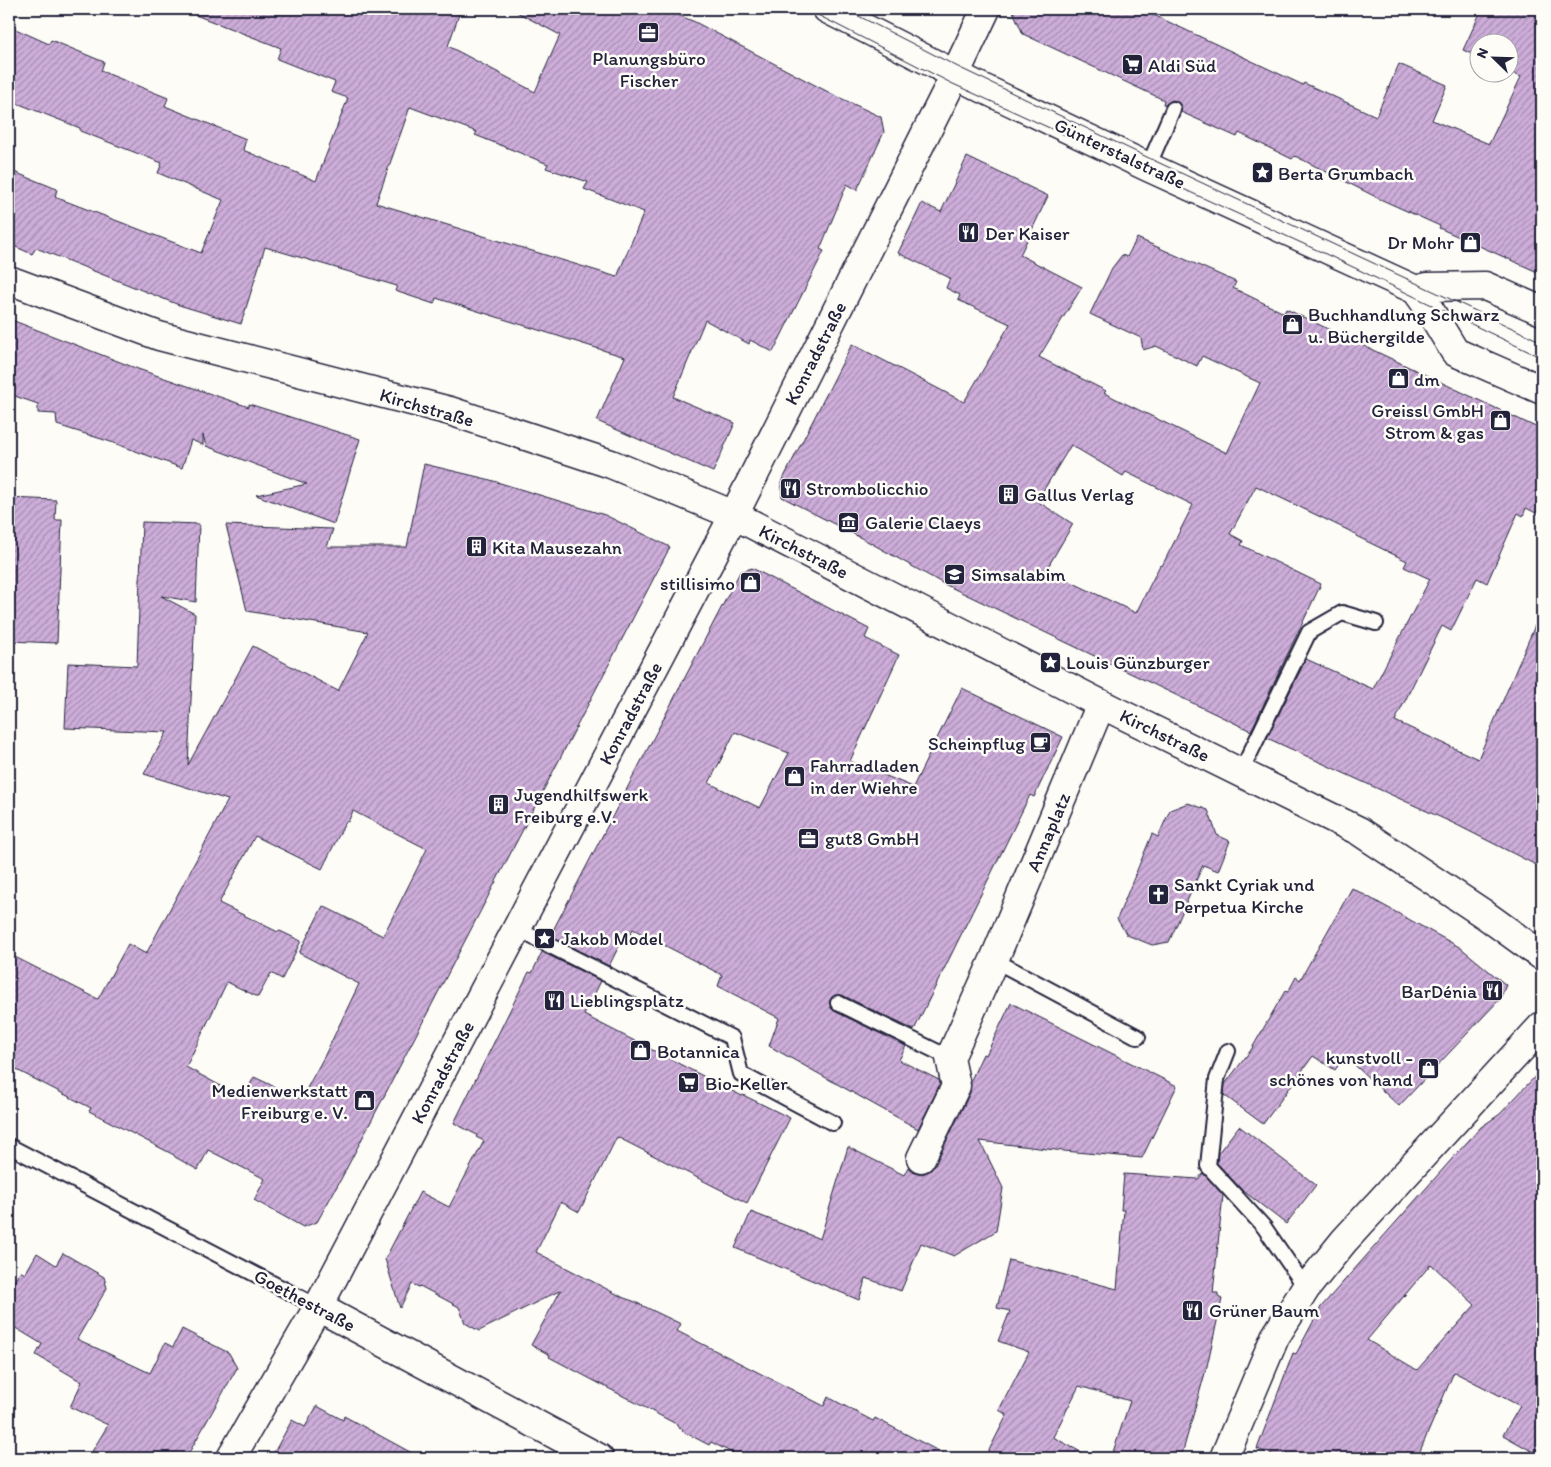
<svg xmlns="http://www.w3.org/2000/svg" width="1551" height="1467" font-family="Itim,sans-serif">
  <defs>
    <pattern id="building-hatch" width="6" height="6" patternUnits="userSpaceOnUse" patternTransform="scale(1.25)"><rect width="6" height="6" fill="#cdadd9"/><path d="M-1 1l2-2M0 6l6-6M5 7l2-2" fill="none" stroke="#a68cb1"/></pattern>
  </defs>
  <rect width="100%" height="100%" fill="#fdfcf7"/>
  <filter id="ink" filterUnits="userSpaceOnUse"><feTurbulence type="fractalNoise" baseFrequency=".02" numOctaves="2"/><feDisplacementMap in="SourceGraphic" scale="10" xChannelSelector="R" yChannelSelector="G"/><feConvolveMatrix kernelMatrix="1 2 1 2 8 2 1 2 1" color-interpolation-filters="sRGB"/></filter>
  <g filter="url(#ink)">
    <g fill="url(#building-hatch)" stroke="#22223b" fill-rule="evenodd">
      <path d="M185,9H461L448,46L535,92L560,35L511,9H664L695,22L832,94L881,117L884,132L857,190L847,184L820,249L824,251L773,352L750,340L749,344L705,320L673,397L735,423L713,472L597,421L625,357L436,298L434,304L395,291L397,286L265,247L241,324L179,305L36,248L32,254L9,244V170L57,189L55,197L201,253L223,200L158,173L162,163L80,131V128L9,100V26L49,44L51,40L104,62L101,71L168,98L165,106L246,139L243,150L316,181L348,98L331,92L335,82L277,59L281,48L185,11ZM410,107L477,132L475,135L548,164L546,168L588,182L584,189L644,212L617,277L376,203Z"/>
      <path d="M1012,9H1141L1303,85L1304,83L1376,116L1399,64L1447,85L1432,120L1489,144L1521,77L1508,71V42H1478V57L1463,50L1482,9H1542V274L1439,228L1440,226L1380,199L1295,156L1292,159L1239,133L1237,137L1181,112L1182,108L1177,101L1172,100L1165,105L1163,104L1164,100L1023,34Z"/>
      <path d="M967,157L1048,196L1020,255L1082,287L1039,357L1106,391L1104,393L1227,453L1260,383L1202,356L1197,366L1156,346L1143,350L1141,338L1090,314L1112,268L1122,255L1127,257L1137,238L1236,282L1233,288L1284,313L1286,309L1542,430V516L1526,508L1523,516L1518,513L1487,583L1477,578L1451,631L1442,626L1395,721L1478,759L1542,609V868L1455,824L1267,738L1306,659L1373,689L1430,579L1404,567L1407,561L1356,536V534L1256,486L1230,534L1243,541L1241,545L1321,584L1251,731L942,583L867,541L782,497L781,483L852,344L964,402L1010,324L958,300L960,295L946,288L950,278L898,253L922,203L941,212ZM1071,445L1123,476L1126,472L1193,505L1162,566L1160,565L1136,613L1046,570L1073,524L1037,501Z"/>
      <path d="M9,319L138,369L249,407V404L360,439L334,524L256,495L307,484L206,446L203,435V445L191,440L182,468L111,442L57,425L56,414L38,413V404L9,394Z"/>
      <path d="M424,464L487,479L605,515L670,547L341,1179L317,1222L303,1227L254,1200L265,1179L208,1150L198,1170L175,1157L174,1155L89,1111L91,1108L9,1066V954L98,999L128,944L146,954L228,800L144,774L167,732L65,728L68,663L137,666L142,522L199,524L196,602L161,596L195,614L188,765L253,646L338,691L368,632L247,611L226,525L333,529L327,547H407ZM353,811L427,849L383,936L323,906L299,953L359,984L324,1057L301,1099L254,1077L243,1098L186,1067L227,982L258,997L271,973L282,979L301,941L280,931L278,932L219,903L255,836L322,869L346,821L348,822Z"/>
      <path d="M9,498L56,500L55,520H62L57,643L9,641Z"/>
      <path d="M752,568L869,629L865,638L899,655L850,761L913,787L962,688L1063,737L1034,797L1030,795L914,1030L842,995L834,996L830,1000L831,1007L834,1011L906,1046L899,1060L939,1080L940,1084L918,1129L769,1046L779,1018L718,986L722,975L633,929L625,944L621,942L609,966L550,936L740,572ZM735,732L789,753L760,808L709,783Z"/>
      <path d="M1188,803L1208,810L1217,835L1230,841L1218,871L1203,865L1169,942L1152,945L1127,935L1117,919L1152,834L1158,837L1170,810Z"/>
      <path d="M1352,888L1461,948L1506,985L1500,999L1399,1106L1345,1056L1335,1070L1313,1056L1263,1124L1224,1095L1225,1084L1251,1050L1285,991L1288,992L1296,977L1300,980Z"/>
      <path d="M542,952L601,981L584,1015L742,1096L743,1095L790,1118L747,1203L617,1137L579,1212L561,1202L536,1252L624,1298L633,1301L681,1324L677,1331L824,1406L828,1397L873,1421L875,1418L952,1458H742L711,1442L709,1445L682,1431L683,1429L677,1426L678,1425L549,1357L550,1355L531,1345L561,1290L479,1331L465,1323L459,1307L420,1286L419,1287L412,1284L400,1308L385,1259L420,1192L449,1207L484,1141L476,1137L477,1135L454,1123L529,972L532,973Z"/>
      <path d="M1011,1003L1177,1086L1142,1158L1064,1151L980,1141L1003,1188L996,1231L954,1256L921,1243L901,1291L866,1278L859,1300L735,1248L751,1212L820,1239L848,1147L904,1175L908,1167L914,1172L922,1174L930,1171L935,1165L970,1093L971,1080L983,1054L986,1055Z"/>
      <path d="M1542,1069V1457L1503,1435L1520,1406L1454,1372L1417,1458H1282L1257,1449L1293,1353L1296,1354L1321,1307L1459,1151L1481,1127L1500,1114ZM1431,1264L1475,1305L1417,1370L1367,1340Z"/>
      <path d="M1239,1126L1316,1185L1286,1224L1242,1190L1217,1163L1218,1153Z"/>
      <path d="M1203,1173L1223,1195L1213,1293H1218V1297L1222,1299L1207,1366L1181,1458H1111L1130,1401L1079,1386L1053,1437L1092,1458H985L1007,1415L999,1410L1029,1352L998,1341L1010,1311L997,1308L1009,1260L1117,1289L1124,1210H1121L1124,1174L1198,1179Z"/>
      <path d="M37,1253L56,1265L63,1253L104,1277L107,1288L77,1339L150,1373L165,1343L173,1347L182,1329L229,1353L237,1368L186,1458H88L108,1425L70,1407L82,1382L36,1355L42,1344L9,1324V1291L20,1271L25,1274Z"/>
      <path d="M317,1406L343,1420L344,1416L421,1458H271L292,1420L305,1427Z"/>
    </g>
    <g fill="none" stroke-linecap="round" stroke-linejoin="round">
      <defs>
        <g id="lane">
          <path d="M1148,167L1173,109"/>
          <path d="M1241,772L1309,632L1342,613L1376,623"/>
          <path d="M517,929L732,1038L741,1074L833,1123"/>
          <path d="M994,960L1138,1037"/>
          <path d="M838,1003L950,1058"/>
          <path d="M1228,1051L1217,1079L1208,1166L1264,1227L1306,1288"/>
          <path d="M9,1146L318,1307"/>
        </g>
        <g id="street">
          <path d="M9,280L159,336L450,411L611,464L734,515L1101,704L1359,831L1484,914L1542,956"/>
          <path d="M921,1158L956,1086L950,1058L994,960L1101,704"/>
          <path d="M318,1307L599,1458"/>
          <path d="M231,1458L318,1307L734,515L951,83L986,9"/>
          <path d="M1224,1458L1275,1337L1306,1288L1344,1241L1542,1026"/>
        </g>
        <g id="secondary">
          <path d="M827,9L976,85L1148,167L1416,290L1426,304L1455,352L1542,390"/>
          <path d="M1416,290L1427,287L1485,286L1542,311"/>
        </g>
      </defs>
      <use href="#lane" stroke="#22223b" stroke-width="18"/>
      <use href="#street" stroke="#22223b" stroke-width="31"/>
      <use href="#secondary" stroke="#22223b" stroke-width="31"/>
      <use href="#lane" stroke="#fdfcf7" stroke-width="14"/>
      <use href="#street" stroke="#fdfcf7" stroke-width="28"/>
      <use href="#secondary" stroke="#fdfcf7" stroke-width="28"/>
      <g stroke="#22223b" stroke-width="1">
        <path d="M806,9L951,83L1330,256L1542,358"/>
        <path d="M845,9L958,67L1151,159L1542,342"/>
      </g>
    </g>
  </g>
  <defs>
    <symbol id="office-square" viewBox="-11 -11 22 22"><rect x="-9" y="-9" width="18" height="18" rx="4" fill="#22223b" stroke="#fdfcf7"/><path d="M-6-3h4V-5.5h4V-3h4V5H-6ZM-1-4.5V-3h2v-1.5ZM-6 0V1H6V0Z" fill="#fff"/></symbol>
    <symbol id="supermarket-square" viewBox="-11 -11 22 22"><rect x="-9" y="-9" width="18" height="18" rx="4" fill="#22223b" stroke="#fdfcf7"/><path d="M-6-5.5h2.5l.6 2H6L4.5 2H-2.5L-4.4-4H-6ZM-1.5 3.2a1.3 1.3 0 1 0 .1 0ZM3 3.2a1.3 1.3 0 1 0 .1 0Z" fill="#fff"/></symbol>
    <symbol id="sight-square" viewBox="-11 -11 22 22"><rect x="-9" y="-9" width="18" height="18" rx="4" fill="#22223b" stroke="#fdfcf7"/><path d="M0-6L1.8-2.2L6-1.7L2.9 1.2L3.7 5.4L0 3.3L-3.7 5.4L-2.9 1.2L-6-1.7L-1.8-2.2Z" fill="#fff"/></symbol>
    <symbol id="restaurant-square" viewBox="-11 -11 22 22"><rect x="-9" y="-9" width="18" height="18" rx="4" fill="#22223b" stroke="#fdfcf7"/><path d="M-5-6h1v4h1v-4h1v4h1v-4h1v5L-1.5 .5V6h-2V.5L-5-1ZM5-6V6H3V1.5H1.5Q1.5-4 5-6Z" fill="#fff"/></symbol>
    <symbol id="shop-square" viewBox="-11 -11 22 22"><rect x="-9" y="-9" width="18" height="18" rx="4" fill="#22223b" stroke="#fdfcf7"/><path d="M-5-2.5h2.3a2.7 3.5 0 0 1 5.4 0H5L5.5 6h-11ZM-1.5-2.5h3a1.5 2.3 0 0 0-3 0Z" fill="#fff"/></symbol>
    <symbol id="building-square" viewBox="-11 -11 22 22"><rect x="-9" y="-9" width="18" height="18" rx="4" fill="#22223b" stroke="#fdfcf7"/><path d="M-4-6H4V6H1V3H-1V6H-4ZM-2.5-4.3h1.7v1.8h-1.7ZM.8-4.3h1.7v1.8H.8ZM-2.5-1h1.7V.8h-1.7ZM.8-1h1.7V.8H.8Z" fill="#fff"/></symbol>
    <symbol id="museum-square" viewBox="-11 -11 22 22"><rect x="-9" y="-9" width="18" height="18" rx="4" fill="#22223b" stroke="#fdfcf7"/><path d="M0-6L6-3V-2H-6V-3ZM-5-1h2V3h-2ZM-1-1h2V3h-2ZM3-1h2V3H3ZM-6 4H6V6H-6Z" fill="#fff"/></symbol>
    <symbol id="school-square" viewBox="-11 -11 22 22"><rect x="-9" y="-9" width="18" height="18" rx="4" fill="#22223b" stroke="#fdfcf7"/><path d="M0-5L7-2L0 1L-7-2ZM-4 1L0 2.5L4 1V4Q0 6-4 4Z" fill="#fff"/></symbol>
    <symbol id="cafe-square" viewBox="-11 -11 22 22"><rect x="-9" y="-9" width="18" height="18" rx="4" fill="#22223b" stroke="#fdfcf7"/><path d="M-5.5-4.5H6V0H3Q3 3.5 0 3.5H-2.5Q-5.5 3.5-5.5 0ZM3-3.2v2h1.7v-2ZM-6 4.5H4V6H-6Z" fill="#fff"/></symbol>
    <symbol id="church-square" viewBox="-11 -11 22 22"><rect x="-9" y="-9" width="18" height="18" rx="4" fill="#22223b" stroke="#fdfcf7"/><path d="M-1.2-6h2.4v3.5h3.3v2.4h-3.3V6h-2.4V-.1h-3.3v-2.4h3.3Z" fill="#fff"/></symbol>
  </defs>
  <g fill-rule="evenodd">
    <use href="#office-square" x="636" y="20" width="25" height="25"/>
    <use href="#supermarket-square" x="1120" y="52" width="25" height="25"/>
    <use href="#sight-square" x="1250" y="160" width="25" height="25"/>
    <use href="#restaurant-square" x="956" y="220" width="25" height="25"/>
    <use href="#shop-square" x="1458" y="230" width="25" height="25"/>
    <use href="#shop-square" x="1280" y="312" width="25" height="25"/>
    <use href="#shop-square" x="1386" y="366" width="25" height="25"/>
    <use href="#shop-square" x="1488" y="408" width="25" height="25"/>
    <use href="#restaurant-square" x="778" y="476" width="25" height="25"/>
    <use href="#building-square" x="996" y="482" width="25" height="25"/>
    <use href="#museum-square" x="836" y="510" width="25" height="25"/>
    <use href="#building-square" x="464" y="534" width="25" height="25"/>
    <use href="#school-square" x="942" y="562" width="25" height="25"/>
    <use href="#shop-square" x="738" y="570" width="25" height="25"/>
    <use href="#sight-square" x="1038" y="650" width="25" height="25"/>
    <use href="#cafe-square" x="1028" y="730" width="25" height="25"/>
    <use href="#shop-square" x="782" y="764" width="25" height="25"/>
    <use href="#building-square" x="486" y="792" width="25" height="25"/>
    <use href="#office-square" x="796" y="826" width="25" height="25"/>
    <use href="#church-square" x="1146" y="882" width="25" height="25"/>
    <use href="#sight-square" x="532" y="926" width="25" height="25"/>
    <use href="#restaurant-square" x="1480" y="978" width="25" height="25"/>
    <use href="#restaurant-square" x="542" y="988" width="25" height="25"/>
    <use href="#shop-square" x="628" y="1038" width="25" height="25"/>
    <use href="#shop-square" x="1416" y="1056" width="25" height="25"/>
    <use href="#supermarket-square" x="676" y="1070" width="25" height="25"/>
    <use href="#shop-square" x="352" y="1088" width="25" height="25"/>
    <use href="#restaurant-square" x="1180" y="1298" width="25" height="25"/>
  </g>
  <g text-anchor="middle" stroke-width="5" stroke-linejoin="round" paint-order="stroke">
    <g font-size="19" fill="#22223b" stroke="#fdfcf7" text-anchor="start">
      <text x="649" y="65" text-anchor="middle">Planungsbüro<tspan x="649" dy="22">Fischer</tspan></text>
      <text x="1148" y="72">Aldi Süd</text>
      <text x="1278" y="180">Berta Grumbach</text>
      <text x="985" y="240">Der Kaiser</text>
      <text x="1454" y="249" text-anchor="end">Dr Mohr</text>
      <text x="1308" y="321">Buchhandlung Schwarz<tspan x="1308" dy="22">u. Büchergilde</tspan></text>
      <text x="1414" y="386">dm</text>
      <text x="1484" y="417" text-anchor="end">Greissl GmbH<tspan x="1484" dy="22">Strom &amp; gas</tspan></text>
      <text x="806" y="495">Strombolicchio</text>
      <text x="1024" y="501">Gallus Verlag</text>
      <text x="865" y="529">Galerie Claeys</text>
      <text x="492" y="554">Kita Mausezahn</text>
      <text x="971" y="581">Simsalabim</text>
      <text x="735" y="590" text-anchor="end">stillisimo</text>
      <text x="1066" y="669">Louis Günzburger</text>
      <text x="1025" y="750" text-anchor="end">Scheinpflug</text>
      <text x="810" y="772">Fahrradladen<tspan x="810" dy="22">in der Wiehre</tspan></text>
      <text x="514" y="801">Jugendhilfswerk<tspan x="514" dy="22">Freiburg e.V.</tspan></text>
      <text x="825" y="845">gut8 GmbH</text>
      <text x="1174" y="891">Sankt Cyriak und<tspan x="1174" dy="22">Perpetua Kirche</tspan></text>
      <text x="561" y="945">Jakob Model</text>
      <text x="1477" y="998" text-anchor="end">BarDénia</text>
      <text x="570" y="1007">Lieblingsplatz</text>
      <text x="657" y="1058">Botannica</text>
      <text x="1413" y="1064" text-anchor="end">kunstvoll -<tspan x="1413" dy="22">schönes von hand</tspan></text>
      <text x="705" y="1090">Bio-Keller</text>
      <text x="348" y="1097" text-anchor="end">Medienwerkstatt<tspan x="348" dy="22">Freiburg e. V.</tspan></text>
      <text x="1209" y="1317">Grüner Baum</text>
    </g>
    <g font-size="19" fill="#22223b" stroke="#fdfcf7">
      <text transform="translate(1120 153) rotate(25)" y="7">Günterstalstraße</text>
      <text transform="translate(815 353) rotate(-63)" y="7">Konradstraße</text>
      <text transform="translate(427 407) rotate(16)" y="7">Kirchstraße</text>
      <text transform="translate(804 551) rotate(27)" y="7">Kirchstraße</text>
      <text transform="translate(630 713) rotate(-62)" y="7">Konradstraße</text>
      <text transform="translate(1165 735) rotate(26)" y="7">Kirchstraße</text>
      <text transform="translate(1048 832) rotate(-67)" y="7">Annaplatz</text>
      <text transform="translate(442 1072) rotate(-62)" y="7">Konradstraße</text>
      <text transform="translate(305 1300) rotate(28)" y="7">Goethestraße</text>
    </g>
  </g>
  <rect width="1551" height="1467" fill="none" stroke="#fdfcf7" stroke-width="30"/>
  <rect x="15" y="15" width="1521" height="1437" fill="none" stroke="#22223b" stroke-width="2" filter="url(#ink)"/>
  <g transform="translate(1494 58) rotate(293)"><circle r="24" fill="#fdfcf7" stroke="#a5a5ac"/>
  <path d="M0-4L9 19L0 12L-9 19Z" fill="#22223b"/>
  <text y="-8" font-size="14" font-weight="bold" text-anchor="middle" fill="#22223b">N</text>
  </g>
</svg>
